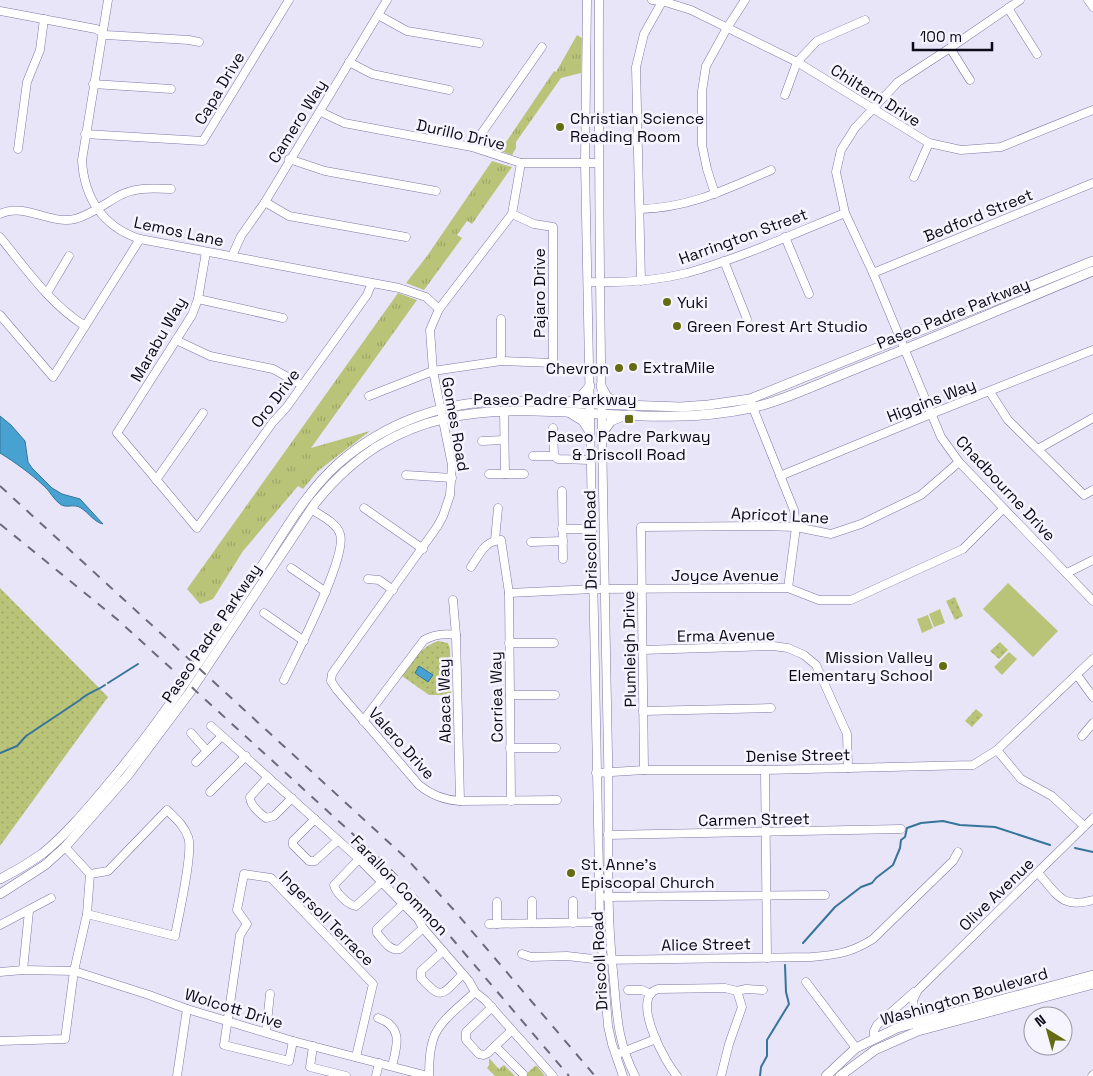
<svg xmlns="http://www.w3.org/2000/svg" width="1093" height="1076" font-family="'Space Grotesk',sans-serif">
  <defs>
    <pattern id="grass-tufts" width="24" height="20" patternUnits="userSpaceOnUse" patternTransform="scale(1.25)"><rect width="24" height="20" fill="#bac479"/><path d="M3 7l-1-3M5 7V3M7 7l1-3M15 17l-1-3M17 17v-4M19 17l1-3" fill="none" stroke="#9fa768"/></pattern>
    <pattern id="park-dots" width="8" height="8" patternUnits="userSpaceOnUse" patternTransform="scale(1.25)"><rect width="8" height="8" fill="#bac479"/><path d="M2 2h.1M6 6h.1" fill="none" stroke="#9fa768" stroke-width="1.8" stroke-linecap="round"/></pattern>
  </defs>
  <rect width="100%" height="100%" fill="#e9e5f9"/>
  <g fill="url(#grass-tufts)">
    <path d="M577,35L582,38L581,73L561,78L516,142V148L512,155L500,151L554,71L556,72Z"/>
    <path d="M492,161L512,167L472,224L467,221L457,235L462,238L424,290L406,283L427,256Z"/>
    <path d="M398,293L417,300L311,448L370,431L318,471L303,489L298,486L243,551L213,599L200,604L187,589Z"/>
    <path d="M489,1058L499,1069L504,1065L515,1076H495L487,1068L489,1065Z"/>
    <path d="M535,1066H537L545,1076H524Z"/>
  </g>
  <g fill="url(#park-dots)">
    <path d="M0,588L108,697L0,846Z"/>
    <path d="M955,597L963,616L955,620L946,601Z"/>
    <path d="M438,641L448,643L450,649L451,695H429L402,676C413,662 420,647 438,641Z"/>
    <path d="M1000,642L1008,650L999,659L990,651Z"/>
    <path d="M976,709L983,715L972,727L965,721Z"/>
  </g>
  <g fill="#bac479">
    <path d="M1008,583L1058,631L1033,657L983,609Z"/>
    <path d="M940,609L945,623L934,627L929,614Z"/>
    <path d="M928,615L933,628L922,633L917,619Z"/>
    <path d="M1009,652L1017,659L1002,675L994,667Z"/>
  </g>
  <g fill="#47a2d2" stroke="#36749a">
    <path d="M0,416L11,425L25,441L28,462L32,468L52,488L62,494L80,499L103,524C94,522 89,513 81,508C74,503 66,509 60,504C53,499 50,491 44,486C30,473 16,463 0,453Z"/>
    <path d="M419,666L433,675L428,682L415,673Z"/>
  </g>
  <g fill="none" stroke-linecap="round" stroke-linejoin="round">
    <g stroke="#36749a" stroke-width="2">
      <path d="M108,683L138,664"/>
      <path d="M0,753L17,746L26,736L80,700C87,693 96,691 105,685"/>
      <path d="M1075,848L1093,852"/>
      <path d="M803,943L835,907L861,887L872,883L876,878L893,865L900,848L901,840L905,837L907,828L921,823L943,821L960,825L995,827L1050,845"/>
      <path d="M760,1076L761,1067L767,1056V1040L789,1004L786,992L785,965"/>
    </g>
    <defs>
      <g id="minor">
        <path d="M108,0L82,160C84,198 103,227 140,239L399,288L426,297L439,309"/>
        <path d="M587,0L585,163L600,924L608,1026L612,1044L623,1076"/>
        <path d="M599,0C598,251 603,503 608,754C610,826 605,899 613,971C617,1011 616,1039 635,1076"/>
        <path d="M652,0L662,1L691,10L797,62L929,143L961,150L1001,147L1093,110"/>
        <path d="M1020,0L950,48L898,82L855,128L841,150L836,172L845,213L873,273L941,437L959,462L1093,601"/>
        <path d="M1088,0L1093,7"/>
        <path d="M1008,8L1037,54"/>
        <path d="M0,11L96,29L106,35L189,40L199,42"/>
        <path d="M378,15L407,31L479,43"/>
        <path d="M950,48L970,80"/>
        <path d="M349,62L372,74L449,90"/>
        <path d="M93,84L171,89"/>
        <path d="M785,95L797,62L817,41L865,20"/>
        <path d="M321,112L344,123L472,147L521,163H598"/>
        <path d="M85,134L203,141L289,0"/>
        <path d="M472,147L542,47"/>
        <path d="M18,149L27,82L40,50L44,19"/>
        <path d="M289,159L325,171L436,191"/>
        <path d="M521,163L512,214L439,309L430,330L433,371L452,465L450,495L443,516L437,527L336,668L332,674L331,681L337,690L419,785C431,795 444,800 460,801L557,800"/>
        <path d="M914,177L929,143"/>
        <path d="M715,194L707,169L702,145V91L706,66L727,28L745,0"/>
        <path d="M265,202L289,216L406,237"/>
        <path d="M640,209C689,208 727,189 771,170"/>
        <path d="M0,214C25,202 50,225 75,219C90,215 102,206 115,198C133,187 151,188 171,189"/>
        <path d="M0,237C26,269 50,304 85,326"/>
        <path d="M785,237L809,294"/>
        <path d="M206,252L198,299L192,315L117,433L197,528L273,422L286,408L367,295L372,283"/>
        <path d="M232,256L241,236L265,202L387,0"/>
        <path d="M724,261L747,319"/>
        <path d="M873,273L1093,183"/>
        <path d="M641,281L636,67L644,34L663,0"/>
        <path d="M588,282C620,283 655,281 687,273C741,258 793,234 845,213"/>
        <path d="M47,293L69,256"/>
        <path d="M198,299L283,318"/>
        <path d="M0,315L53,377L140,239"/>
        <path d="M176,340L210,356L273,369L302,385"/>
        <path d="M501,361V319"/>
        <path d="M990,392L1008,420L1084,495L1093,490"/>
        <path d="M369,396L433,371L501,361L553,363V227L534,224L512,214"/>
        <path d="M751,403L794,510L796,527L788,588"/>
        <path d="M504,411L505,474"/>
        <path d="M553,428L554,456"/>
        <path d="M482,441L504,440"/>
        <path d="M1038,449L1093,418"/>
        <path d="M533,456H554L558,459L590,460"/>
        <path d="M489,474H524"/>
        <path d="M406,475L452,478"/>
        <path d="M780,476L931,414L1093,350"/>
        <path d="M156,480L203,413"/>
        <path d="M562,491L563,559"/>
        <path d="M364,508L423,549"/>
        <path d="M562,529H592"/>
        <path d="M495,540L498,508"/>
        <path d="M531,542L563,541"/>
        <path d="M471,567C480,554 484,541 501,540L509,593L511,801"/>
        <path d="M291,568L326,592"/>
        <path d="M1067,573L1093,560"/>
        <path d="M368,579L379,580L393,590"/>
        <path d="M509,593L593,589L788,588L819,600H851L963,549L1003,509"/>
        <path d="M453,600L456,635L460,801"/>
        <path d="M264,613L304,641"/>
        <path d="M509,643H554"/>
        <path d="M642,650L773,646L788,648L804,655L816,665L847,734L848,768"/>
        <path d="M1077,675L1093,697"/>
        <path d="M284,680C296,655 348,556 340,534C337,523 320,515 311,509"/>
        <path d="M510,695H555"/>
        <path d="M643,711L771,708"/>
        <path d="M363,721L424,640C435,634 444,633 456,635"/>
        <path d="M211,726L359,859L418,919L423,928L469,981L475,992L485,1000L553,1076"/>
        <path d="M191,733L207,751"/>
        <path d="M1082,736L1093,723"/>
        <path d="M510,748H556"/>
        <path d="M997,750L1021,779L1052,796L1084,826"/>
        <path d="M196,762L222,736"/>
        <path d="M644,770L641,527L760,526L796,527L831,534L861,524L921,495L959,462"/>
        <path d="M765,770L767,958"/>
        <path d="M596,773L644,770H765L973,765L997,750L1093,659"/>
        <path d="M268,777L250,797C250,805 259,813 266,818L274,816L292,798"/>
        <path d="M210,792L246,756"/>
        <path d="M315,819L293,841V845L309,861H315L338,840"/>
        <path d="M608,835L901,829"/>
        <path d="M359,859L334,885C336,893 348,905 356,906L382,882"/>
        <path d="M1038,873C1058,895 1061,909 1093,900"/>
        <path d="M606,897L825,895"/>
        <path d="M532,901V923"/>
        <path d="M573,901V923"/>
        <path d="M497,902V924"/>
        <path d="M403,904L377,929V933C383,940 390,952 400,949L423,928"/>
        <path d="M87,914L175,936C178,918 194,850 188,837C184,825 175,818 167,810L108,871L90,874"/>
        <path d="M489,924L600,922"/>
        <path d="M0,925L51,898"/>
        <path d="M443,951L421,971V978C443,1002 442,994 463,974"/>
        <path d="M522,954L531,957L567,956L602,960L811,957C836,955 851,953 873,939L953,861L958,852"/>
        <path d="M23,970L29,911"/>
        <path d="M0,972L23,970L74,971L149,995L187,1009L293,1041L428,1076"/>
        <path d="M806,982L856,1048"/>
        <path d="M628,990H642L651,994"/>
        <path d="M737,991L746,989L763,990"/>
        <path d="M492,1007L466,1032V1040L479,1054L484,1055L488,1053L512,1030"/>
        <path d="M378,1018C404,1027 397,1046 392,1066"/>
        <path d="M917,1028L913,1000L918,990L1093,818"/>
        <path d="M266,1032L270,994"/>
        <path d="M874,1038V1031L877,1025L914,992"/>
        <path d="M0,1041L65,1039L74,971L87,914L90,874L65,847"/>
        <path d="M293,1041L289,1061L224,1045L240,935L247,924L237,910L244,874L271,878L373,984L356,1057"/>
        <path d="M313,1046L310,1067L346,1076"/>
        <path d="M495,1046L523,1074"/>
        <path d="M620,1053L656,1039"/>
        <path d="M177,1076L187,1009"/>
        <path d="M376,1076L379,1063"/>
        <path d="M429,1076C429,1064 429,1052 433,1040C438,1021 462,1005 475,992"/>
        <path d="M677,1076C665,1062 637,1010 651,993C653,991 656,990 658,989L725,988L737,991L742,1007L729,1044L721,1076"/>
        <path d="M1092,1076L1093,1075"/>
      </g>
      <g id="major">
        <path d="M601,386L607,397L618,403"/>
        <path d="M569,402L580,397L590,386"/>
        <path d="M570,413L583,421L590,432"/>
        <path d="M601,435L611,421L623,416"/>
        <path d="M0,879C14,872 29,863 42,854C67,834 89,807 110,782C165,717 211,644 258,572C283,534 305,493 339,463C385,423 444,401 506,401L681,407L708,405L750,399L1093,261"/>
        <path d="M0,894L45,865L65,847L128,775L190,692L316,502C438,350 595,442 751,408C783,401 822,382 853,370C934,338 1013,304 1093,271"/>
        <path d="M826,1076L856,1048L897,1028L1093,975"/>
        <path d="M840,1076L875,1050L918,1031L1093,984"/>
      </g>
    </defs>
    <use href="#minor" stroke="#8076a4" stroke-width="9"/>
    <use href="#major" stroke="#8076a4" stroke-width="10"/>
    <use href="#minor" stroke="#fff" stroke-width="8"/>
    <use href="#major" stroke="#fff" stroke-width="9"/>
    <g stroke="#6d697b" stroke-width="2" stroke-dasharray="9 9" stroke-linecap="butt">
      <path d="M0,486L407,859L453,909L595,1076"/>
      <path d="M0,524L118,620L379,858L409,888L569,1076"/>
    </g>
  </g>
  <g fill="#646c11" stroke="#f6f4fe" stroke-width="2">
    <circle cx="560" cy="127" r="5"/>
    <circle cx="667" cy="302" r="5"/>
    <circle cx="677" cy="326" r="5"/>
    <circle cx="633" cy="367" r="5"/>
    <circle cx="619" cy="368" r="5"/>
    <rect x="624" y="414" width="10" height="10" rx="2.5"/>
    <circle cx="943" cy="666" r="5"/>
    <circle cx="571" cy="873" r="5"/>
  </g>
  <g text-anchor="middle" stroke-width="5" stroke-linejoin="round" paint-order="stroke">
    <g font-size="16" fill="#0d0919" stroke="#f6f4fe">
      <text transform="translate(219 88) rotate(-59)" y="6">Capa Drive</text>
      <text transform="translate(876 95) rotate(32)" y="6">Chiltern Drive</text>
      <text transform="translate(297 121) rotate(-58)" y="6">Camero Way</text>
      <text transform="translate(461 134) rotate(13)" y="6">Durillo Drive</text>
      <text transform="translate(978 215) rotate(-22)" y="6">Bedford Street</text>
      <text transform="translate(179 231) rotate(12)" y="6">Lemos Lane</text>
      <text transform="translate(743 236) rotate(-20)" y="6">Harrington Street</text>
      <text transform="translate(539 293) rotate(-90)" y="6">Pajaro Drive</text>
      <text transform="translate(953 313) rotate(-22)" y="6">Paseo Padre Parkway</text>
      <text transform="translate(158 339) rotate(-60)" y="6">Marabu Way</text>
      <text transform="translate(275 398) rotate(-53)" y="6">Oro Drive</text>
      <text x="555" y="405">Paseo Padre Parkway</text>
      <text transform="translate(931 400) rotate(-21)" y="6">Higgins Way</text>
      <text transform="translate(456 424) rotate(80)" y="6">Gomes Road</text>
      <text transform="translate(1006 488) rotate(47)" y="6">Chadbourne Drive</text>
      <text transform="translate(780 515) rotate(3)" y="6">Apricot Lane</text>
      <text transform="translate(590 540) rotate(-91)" y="6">Driscoll Road</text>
      <text x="725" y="581">Joyce Avenue</text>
      <text transform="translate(211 633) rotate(-56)" y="6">Paseo Padre Parkway</text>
      <text transform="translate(726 635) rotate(-1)" y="6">Erma Avenue</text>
      <text transform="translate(629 649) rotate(-91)" y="6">Plumleigh Drive</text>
      <text transform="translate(496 697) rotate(-91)" y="6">Corriea Way</text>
      <text transform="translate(444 701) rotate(-91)" y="6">Abaca Way</text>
      <text transform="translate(402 743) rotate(48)" y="6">Valero Drive</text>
      <text transform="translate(798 755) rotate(-1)" y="6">Denise Street</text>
      <text transform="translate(754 819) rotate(-1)" y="6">Carmen Street</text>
      <text transform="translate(400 885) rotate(46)" y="6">Farallon Common</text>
      <text transform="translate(996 894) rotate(-44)" y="6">Olive Avenue</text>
      <text transform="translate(327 918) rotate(45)" y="6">Ingersoll Terrace</text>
      <text transform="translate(706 944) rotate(-1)" y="6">Alice Street</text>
      <text transform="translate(599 961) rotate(-93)" y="6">Driscoll Road</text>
      <text transform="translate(964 996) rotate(-16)" y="6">Washington Boulevard</text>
      <text transform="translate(234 1008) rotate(17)" y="6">Wolcott Drive</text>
    </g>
    <g font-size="16" fill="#0d0919" stroke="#f6f4fe" text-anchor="start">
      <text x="570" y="124">Christian Science<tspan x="570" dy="18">Reading Room</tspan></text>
      <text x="677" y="308">Yuki</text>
      <text x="687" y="332">Green Forest Art Studio</text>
      <text x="643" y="373">ExtraMile</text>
      <text x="609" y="374" text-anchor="end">Chevron</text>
      <text x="629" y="442" text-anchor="middle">Paseo Padre Parkway<tspan x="629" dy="18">&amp; Driscoll Road</tspan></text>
      <text x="933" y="663" text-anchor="end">Mission Valley<tspan x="933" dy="18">Elementary School</tspan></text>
      <text x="581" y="870">St. Anne's<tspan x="581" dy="18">Episcopal Church</tspan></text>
    </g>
  </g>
  <g transform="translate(1048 1031) rotate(323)"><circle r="24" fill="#f6f4fe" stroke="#9996a2"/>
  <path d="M0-4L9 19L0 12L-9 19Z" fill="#646c11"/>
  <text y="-8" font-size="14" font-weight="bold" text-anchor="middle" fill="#0d0919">N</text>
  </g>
  <path d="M913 42v8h79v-8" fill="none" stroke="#0d0919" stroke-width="2.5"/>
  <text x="920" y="42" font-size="15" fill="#0d0919" stroke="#f6f4fe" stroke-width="4" paint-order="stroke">100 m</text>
</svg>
